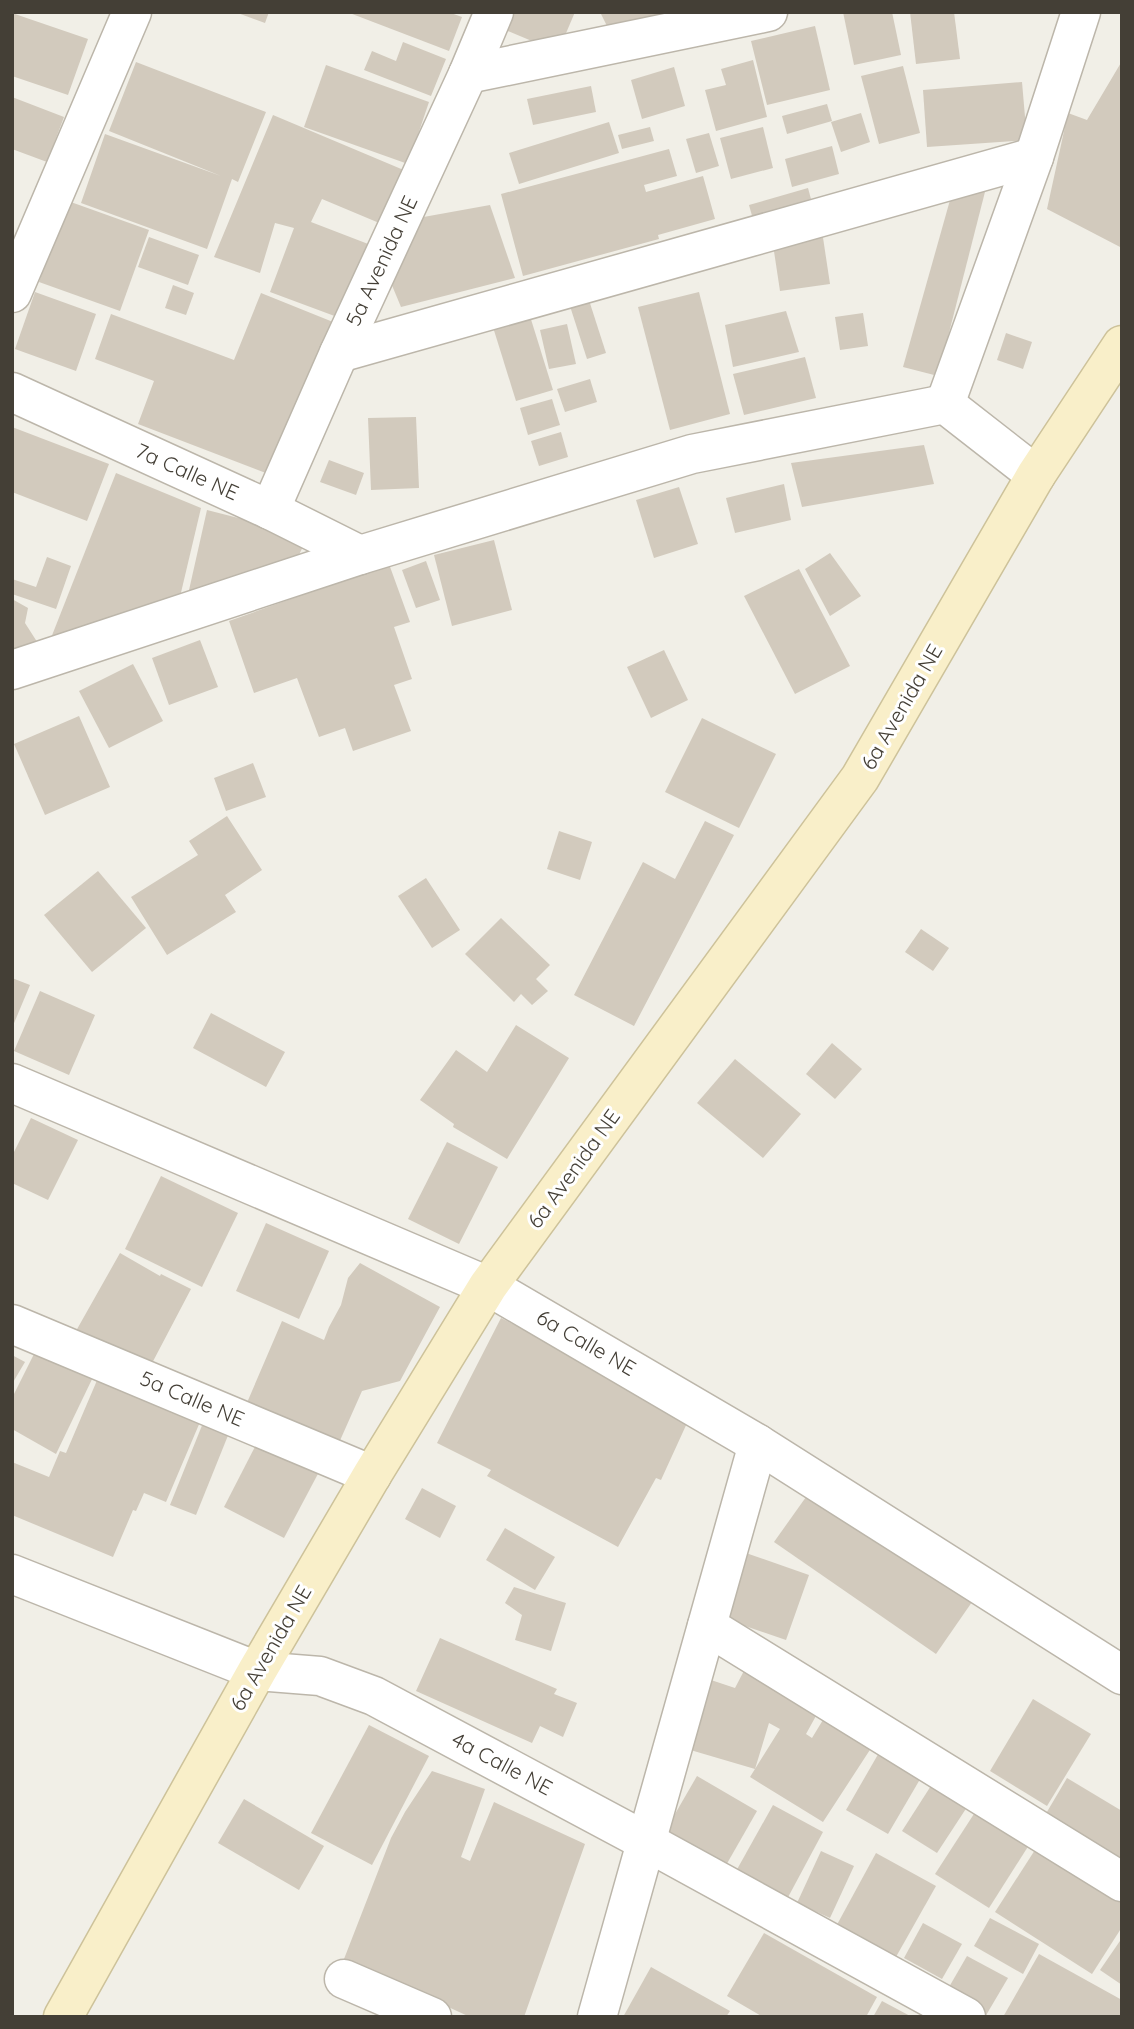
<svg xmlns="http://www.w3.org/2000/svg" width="1134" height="2029" font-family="Quicksand,sans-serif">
  <rect width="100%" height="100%" fill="#f1efe7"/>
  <g fill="#d2cabd">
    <path d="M235,12H269L265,23Z"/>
    <path d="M347,12H448L462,17L449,51Z"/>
    <path d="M510,12H575L558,52L503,29Z"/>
    <path d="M600,12H668L673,22L611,34Z"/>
    <path d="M843,12H892L901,55L854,65Z"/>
    <path d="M910,12H954L960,59L916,64Z"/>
    <path d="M12,13L88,39L68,95L12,76Z"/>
    <path d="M815,26L830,90L767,105L751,41Z"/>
    <path d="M403,42L446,59L431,96L364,70L372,51L396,61Z"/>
    <path d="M753,60L767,117L716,131L705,90L726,85L721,69Z"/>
    <path d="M1122,61V248L1047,209L1068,113L1087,120Z"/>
    <path d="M136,62L266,112L238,182L232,179L207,249L81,203L105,134L221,176L109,131Z"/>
    <path d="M326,65L429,102L408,164L304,127Z"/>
    <path d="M903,66L920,133L879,144L861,76Z"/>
    <path d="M674,67L685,106L642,119L631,80Z"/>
    <path d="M1022,82L1027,140L927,147L923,90Z"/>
    <path d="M591,86L596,112L533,125L527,99Z"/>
    <path d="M12,97L64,117L47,162L12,149Z"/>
    <path d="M827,104L832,121L787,134L782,116Z"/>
    <path d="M861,113L870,142L841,152L831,122Z"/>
    <path d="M273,115L406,171L384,225L322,199L311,222L376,247L348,321L270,292L294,228L275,223L260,273L214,257Z"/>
    <path d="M609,122L619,153L519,184L509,153Z"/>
    <path d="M650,127L654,141L622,149L618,135Z"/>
    <path d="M763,127L773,168L731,179L720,138Z"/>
    <path d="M709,133L719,166L696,173L686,139Z"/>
    <path d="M832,146L839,174L792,187L785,159Z"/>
    <path d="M669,149L677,176L644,185L646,192L703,176L715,219L658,235L659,239L523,276L501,194Z"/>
    <path d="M987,184L938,376L903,367L952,193Z"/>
    <path d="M808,188L815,214L756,230L749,205Z"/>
    <path d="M68,201L149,230L120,311L39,282Z"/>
    <path d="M490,205L515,278L401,307L391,283L418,218Z"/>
    <path d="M822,231L830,284L780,291L772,238Z"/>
    <path d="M149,237L199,255L188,285L138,267Z"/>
    <path d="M173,285L194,293L186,315L165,308Z"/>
    <path d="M35,292L96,314L76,371L15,349Z"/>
    <path d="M699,292L730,414L670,430L638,307Z"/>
    <path d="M261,293L338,324L271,475L138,424L154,381L95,359L111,314L234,360Z"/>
    <path d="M587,294L606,353L587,359L568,300Z"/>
    <path d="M786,311L799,352L733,367L725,325Z"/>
    <path d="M529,313L553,390L516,401L492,324Z"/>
    <path d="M863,313L868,346L840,350L835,317Z"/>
    <path d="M567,324L576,364L549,369L540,330Z"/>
    <path d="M1006,333L1032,342L1023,369L997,360Z"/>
    <path d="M805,357L816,398L744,415L733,374Z"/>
    <path d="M590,379L597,402L565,412L557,389Z"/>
    <path d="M552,399L560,425L528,435L520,408Z"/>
    <path d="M416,417L419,488L371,490L368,418Z"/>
    <path d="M12,427L109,464L87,521L12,492Z"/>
    <path d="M561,432L568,457L539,466L531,441Z"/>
    <path d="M924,445L934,484L802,507L791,463Z"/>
    <path d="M329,460L364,473L356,495L320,482Z"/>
    <path d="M116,473L201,508L179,601L49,643Z"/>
    <path d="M784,484L791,520L735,533L726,498Z"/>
    <path d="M679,487L698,544L654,558L636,500Z"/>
    <path d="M207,510L308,536L297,559L187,599Z"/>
    <path d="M494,540L512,610L452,626L434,555Z"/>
    <path d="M830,553L861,596L830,616L805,569Z"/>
    <path d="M47,557L71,566L56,609L12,594V579L36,587Z"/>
    <path d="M426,561L440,600L416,608L402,570Z"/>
    <path d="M389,564L410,622L394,627L412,679L394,685L411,731L353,751L345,728L319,737L297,678L254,693L229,621Z"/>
    <path d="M799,569L850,666L795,694L744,596Z"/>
    <path d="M12,599L28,608L25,623L41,648L12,659Z"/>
    <path d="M200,640L218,687L169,705L152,658Z"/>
    <path d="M664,650L688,700L651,718L627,667Z"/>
    <path d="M133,664L163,721L109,748L79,691Z"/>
    <path d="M79,716L110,787L45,815L14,744Z"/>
    <path d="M702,718L776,754L739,828L665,792Z"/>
    <path d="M253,763L266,797L226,811L214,778Z"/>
    <path d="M227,816L262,870L225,895L236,912L167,955L131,897L198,855L189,841Z"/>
    <path d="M705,821L734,835L634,1026L574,995L643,862L675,879Z"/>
    <path d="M559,831L592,842L580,880L547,869Z"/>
    <path d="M98,871L146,928L92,972L44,915Z"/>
    <path d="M426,878L460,930L432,948L398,896Z"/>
    <path d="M501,918L550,965L536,979L548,991L532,1005L521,994L514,1002L465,954Z"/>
    <path d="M921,929L949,948L933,971L905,952Z"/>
    <path d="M12,978L30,985L12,1028Z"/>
    <path d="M40,991L95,1015L69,1075L14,1051Z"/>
    <path d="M211,1013L285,1052L266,1087L193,1048Z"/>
    <path d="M516,1025L569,1058L507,1159L453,1127L454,1124L420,1100L456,1050L487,1072Z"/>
    <path d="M832,1043L862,1069L835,1099L806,1074Z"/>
    <path d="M735,1059L801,1114L763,1158L697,1103Z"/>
    <path d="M31,1118L78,1140L48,1200L12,1183V1156Z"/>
    <path d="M447,1142L498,1167L459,1244L408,1219Z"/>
    <path d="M161,1176L238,1213L202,1287L125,1249Z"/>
    <path d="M266,1223L329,1251L299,1319L236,1291Z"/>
    <path d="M120,1253L160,1276L161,1274L191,1289L150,1367L76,1331Z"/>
    <path d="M360,1263L440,1307L400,1381L362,1391L338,1445L246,1405L282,1321L324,1340L329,1327L341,1305L348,1278Z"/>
    <path d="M501,1318L599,1368L693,1410L661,1480L656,1478L618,1547L487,1476L491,1470L437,1443Z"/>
    <path d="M37,1348L95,1373L56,1454L12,1429V1398Z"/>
    <path d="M12,1355L25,1362L12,1384Z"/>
    <path d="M101,1371L200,1422L166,1502L144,1493L136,1511L133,1510L113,1557L12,1515V1462L49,1477L60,1451L66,1453Z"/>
    <path d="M205,1418L231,1428L196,1515L170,1505Z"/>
    <path d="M259,1439L320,1470L284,1538L224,1507Z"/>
    <path d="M422,1488L456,1506L440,1538L405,1519Z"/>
    <path d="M811,1490L972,1602L936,1654L774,1542Z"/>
    <path d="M505,1528L555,1557L535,1590L486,1560Z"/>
    <path d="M743,1552L809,1575L786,1640L719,1617Z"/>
    <path d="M514,1587L566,1603L551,1651L515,1640L522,1615L505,1603Z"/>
    <path d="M440,1638L557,1689L554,1694L577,1703L563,1737L540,1726L532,1743L416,1691Z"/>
    <path d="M747,1665L822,1705L806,1734L812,1738L829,1710L877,1739L823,1822L750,1777L780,1729L769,1723L755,1769L687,1749L708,1679L735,1688Z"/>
    <path d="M1033,1699L1091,1734L1047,1806L990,1771Z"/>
    <path d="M369,1725L429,1756L372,1865L311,1833Z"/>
    <path d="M884,1744L926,1769L888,1834L846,1810Z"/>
    <path d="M432,1771L485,1789L461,1857L470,1861L494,1802L585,1844L524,2017H470L344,1959L391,1838L405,1812Z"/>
    <path d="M697,1776L757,1811L725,1867L664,1833Z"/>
    <path d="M936,1778L971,1801L937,1853L902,1831Z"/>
    <path d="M1067,1778L1122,1811V1870L1041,1822Z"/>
    <path d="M244,1799L324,1846L299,1890L218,1843Z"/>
    <path d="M983,1800L1036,1834L989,1908L935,1874Z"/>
    <path d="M773,1805L823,1832L786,1901L735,1873Z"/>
    <path d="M1042,1839L1122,1889V1927L1092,1974L995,1912Z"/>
    <path d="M821,1851L854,1866L830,1918L797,1903Z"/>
    <path d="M876,1853L936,1886L892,1964L833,1932Z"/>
    <path d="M990,1918L1039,1944L1023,1974L974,1946Z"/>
    <path d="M923,1923L962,1944L942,1979L904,1958Z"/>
    <path d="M764,1933L877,1997L866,2017H763L727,1996Z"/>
    <path d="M1122,1938V1985L1100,1970Z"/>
    <path d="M1039,1954L1122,2000V2017H1003Z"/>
    <path d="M967,1956L1008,1978L985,2017L945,1994Z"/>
    <path d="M651,1967L730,2011L726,2017H623Z"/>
    <path d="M882,2001L912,2017H873Z"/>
  </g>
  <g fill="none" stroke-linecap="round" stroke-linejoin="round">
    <defs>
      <g id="street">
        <path d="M468,74L768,12"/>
        <path d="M12,293L132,12"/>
        <path d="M339,353L1034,157"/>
        <path d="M12,392L270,510L360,555"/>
        <path d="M945,404L1034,157L1081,12"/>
        <path d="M270,510L339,353L468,74L494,12"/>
        <path d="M12,670L360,555L692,454L945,404L1036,475"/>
        <path d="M12,1083L488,1286L758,1444L1122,1675"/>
        <path d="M12,1324L372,1475"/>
        <path d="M12,1574L257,1671L320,1676L374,1696L647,1842L966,2017"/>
        <path d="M707,1626L1122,1882"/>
        <path d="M344,1979L432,2017"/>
        <path d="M597,2017L758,1444"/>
      </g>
      <path id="secondary" d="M63,2017L257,1671L372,1475L488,1286L860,778L1036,475L1122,345"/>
    </defs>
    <use href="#street" stroke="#bcb6aa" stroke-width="41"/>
    <use href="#secondary" stroke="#cdc29a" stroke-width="41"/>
    <use href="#street" stroke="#fff" stroke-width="38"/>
    <use href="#secondary" stroke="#f9efc9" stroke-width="38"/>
  </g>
  <g text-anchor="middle" stroke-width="6" stroke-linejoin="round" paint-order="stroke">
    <g font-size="21" fill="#443f36" stroke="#fff">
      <text transform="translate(382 261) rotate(-65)" y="7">5a Avenida NE</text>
      <text transform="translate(187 472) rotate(24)" y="7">7a Calle NE</text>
      <text transform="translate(902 707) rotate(-60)" y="7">6a Avenida NE</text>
      <text transform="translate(574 1169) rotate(-54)" y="7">6a Avenida NE</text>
      <text transform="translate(586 1343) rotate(30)" y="7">6a Calle NE</text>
      <text transform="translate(192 1399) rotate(23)" y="7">5a Calle NE</text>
      <text transform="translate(271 1648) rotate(-60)" y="7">6a Avenida NE</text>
      <text transform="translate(502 1764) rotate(28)" y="7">4a Calle NE</text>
    </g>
  </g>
  <rect width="1134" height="2029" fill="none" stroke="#443f36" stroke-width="28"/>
</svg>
